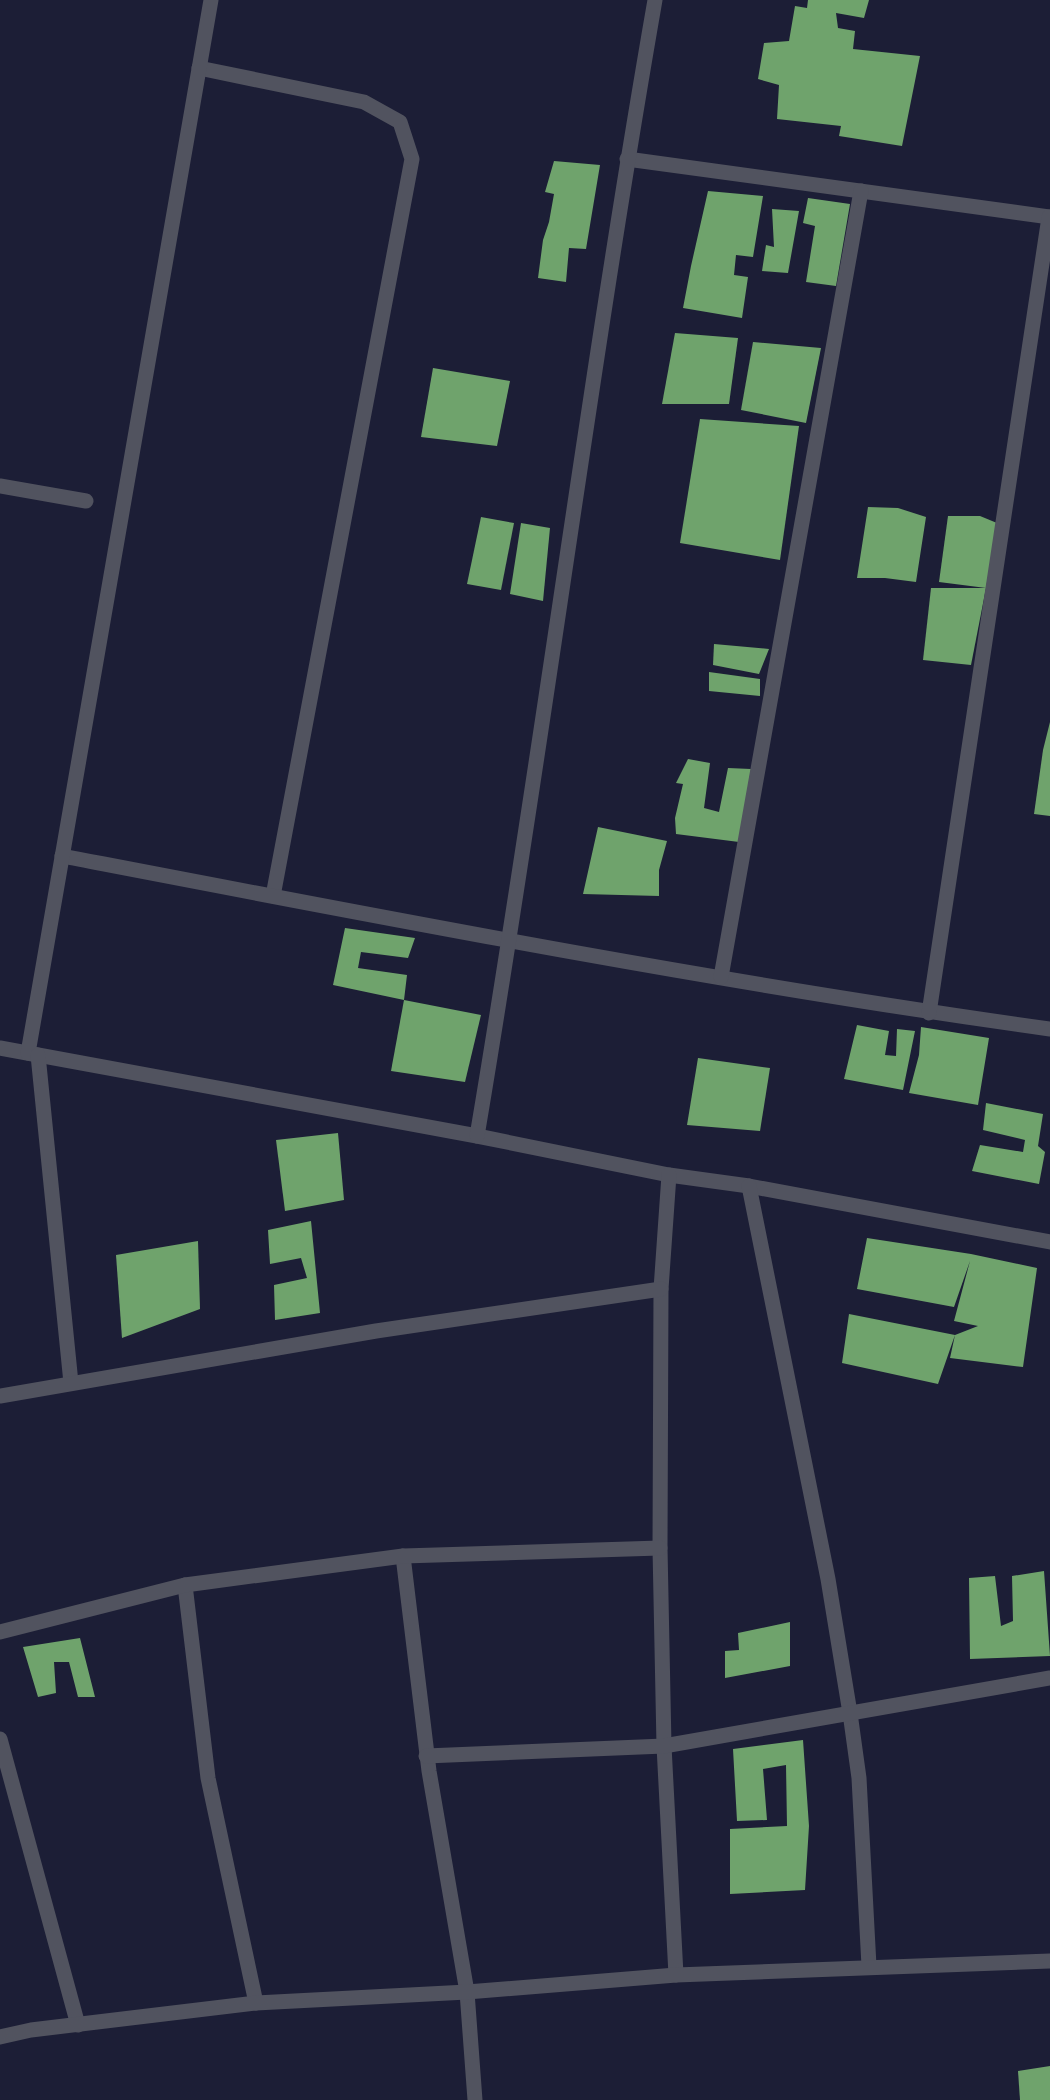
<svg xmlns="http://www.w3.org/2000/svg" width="1050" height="2100" font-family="Barlow,sans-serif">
  <rect width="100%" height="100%" fill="#1c1e36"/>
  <g fill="#6fa36c">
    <path d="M808,0H869L864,18L836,13L838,28L855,31L853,49L920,56L902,146L839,136L841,126L777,119L779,85L758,79L764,43L789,41L795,6L807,8Z"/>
    <path d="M554,161L600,165L586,249L569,248L566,282L538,278L543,240L549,222L554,194L545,192Z"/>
    <path d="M708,191L763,196L753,257L736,255L734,275L748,277L742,318L683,308L691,266Z"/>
    <path d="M808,198L850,204L836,286L806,282L815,226L803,223Z"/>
    <path d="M772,209L799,211L788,273L762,271L766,245L774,247Z"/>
    <path d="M675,333L738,338L729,404H662Z"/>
    <path d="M753,342L821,348L806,423L741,410Z"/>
    <path d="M433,368L510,381L497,446L421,437Z"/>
    <path d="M700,419L799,426L780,560L680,543Z"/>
    <path d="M868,507L898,508L926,517L916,582L885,578H857Z"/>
    <path d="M948,516H980L997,523L986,588L939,582Z"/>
    <path d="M481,517L514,523L501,590L467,584Z"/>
    <path d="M521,523L550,528L543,601L510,594Z"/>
    <path d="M931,588H986L971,665L923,660Z"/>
    <path d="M714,644L769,649L759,674L713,665Z"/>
    <path d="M709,672L760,679V696L709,691Z"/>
    <path d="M1050,722V816L1034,814L1043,750Z"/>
    <path d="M688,759L710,763L704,808L719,812L728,768L751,769L739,842L676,834L675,818L683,784L676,783Z"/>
    <path d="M598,827L667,841L659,870V896L583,894Z"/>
    <path d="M345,928L415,938L408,958L361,952L358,968L407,975L404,1000L333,985Z"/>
    <path d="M404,1000L481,1015L465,1082L391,1071Z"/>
    <path d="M857,1025L889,1031L885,1055L896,1056L897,1029L915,1031L903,1090L844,1079Z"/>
    <path d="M921,1027L989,1038L978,1105L909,1093L919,1055Z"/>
    <path d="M698,1058L770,1068L760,1131L687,1125Z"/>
    <path d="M986,1103L1043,1114L1038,1146L1045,1152L1039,1184L972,1171L980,1145L1023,1152L1025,1140L983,1130Z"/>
    <path d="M338,1133L344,1200L285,1211L276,1140Z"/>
    <path d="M311,1221L320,1313L275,1320L274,1285L307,1278L301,1258L270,1264L268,1230Z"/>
    <path d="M867,1238L971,1254L1037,1268L1023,1367L950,1358L955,1335L938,1384L842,1363L849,1314L955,1335L978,1326L954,1321L970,1261L954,1307L857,1289Z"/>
    <path d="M198,1241L200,1309L122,1338L116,1255Z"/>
    <path d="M1044,1571L1050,1656L970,1659L969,1578L995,1576L1001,1626L1013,1621L1012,1576Z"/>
    <path d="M790,1622V1666L725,1678V1651L739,1650L738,1633Z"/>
    <path d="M80,1638L95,1697H78L69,1662H54L56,1693L38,1697L23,1647Z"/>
    <path d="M803,1740L809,1826L805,1890L730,1894V1829L787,1826L786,1765L763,1769L767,1820L737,1821L733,1749Z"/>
    <path d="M1050,2066V2100H1020L1018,2071Z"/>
  </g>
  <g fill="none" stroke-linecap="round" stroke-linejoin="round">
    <g stroke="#51535f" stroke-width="15">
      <path d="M199,68L364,102L400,122L412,159L273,896"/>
      <path d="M627,159L1050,217"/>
      <path d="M0,486L86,501"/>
      <path d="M62,856C390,919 719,983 1050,1029"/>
      <path d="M721,977L861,191"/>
      <path d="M929,1013L1049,217"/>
      <path d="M0,1048L477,1136L669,1175L749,1186L1050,1242"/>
      <path d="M28,1053L211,0"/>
      <path d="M38,1055L71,1383"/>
      <path d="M477,1136C541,758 589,378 655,0"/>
      <path d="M669,1175L661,1289L660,1548L664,1746L676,1975"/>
      <path d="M749,1186L828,1579L850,1713L859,1778L869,1966"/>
      <path d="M0,1396L376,1331L661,1289"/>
      <path d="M403,1556L429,1771L467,1992L475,2100"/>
      <path d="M185,1585L208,1778L256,2003"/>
      <path d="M0,1632L185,1585L403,1556L660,1548"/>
      <path d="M0,1739L78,2025"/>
      <path d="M426,1756L664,1746L1050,1678"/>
      <path d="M0,2037L31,2030L256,2003L467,1992L676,1975L1050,1961"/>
    </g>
  </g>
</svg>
